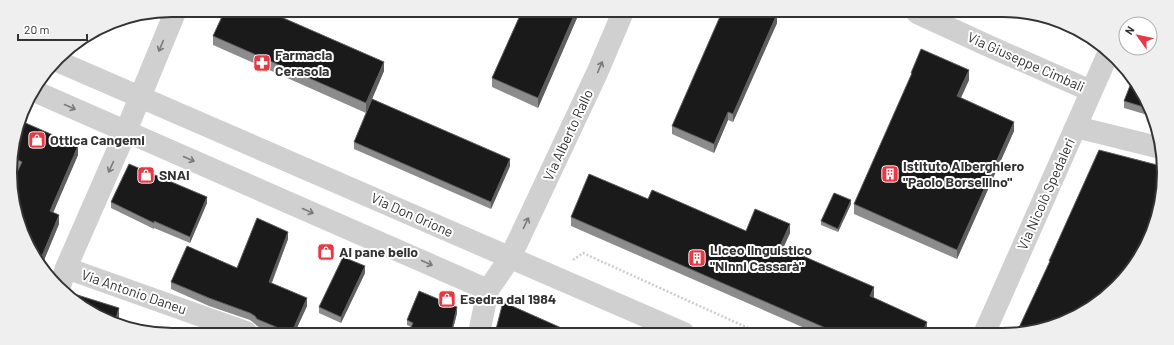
<svg xmlns="http://www.w3.org/2000/svg" width="1174" height="345" font-family="Barlow,sans-serif">
  <rect width="100%" height="100%" fill="#fff"/>
  <g fill="none" stroke-linecap="round" stroke-linejoin="round">
    <path stroke="#cdcdcd" stroke-width="2.5" stroke-dasharray="2 2" stroke-linecap="butt" d="M573,260L583,253L759,333"/>
    <g stroke="#d0d0d0" stroke-width="22">
      <path d="M917,13L993,48L1091,91"/>
      <path d="M57,61L684,333"/>
      <path d="M34,91L488,290"/>
      <path d="M1076,127L1161,148"/>
      <path d="M66,268L246,332"/>
      <path d="M60,286L66,268L126,131L176,10"/>
      <path d="M479,333L488,290L510,258L597,73L623,12"/>
      <path d="M984,334L1108,54"/>
    </g>
  </g>
  <g fill="#8c8c8c">
    <path d="M522,11H580L538,108L492,87V78Z"/>
    <path d="M774,13L777,23L733,122L728,120L714,153L672,134V126Z"/>
    <path d="M213,36L384,71L366,113L213,45Z"/>
    <path d="M911,73L969,80L961,98L1014,131L957,259L854,214V204L911,77Z"/>
    <path d="M1136,82L1151,116L1124,108V101Z"/>
    <path d="M21,121L78,155L53,212L59,224L42,265H40L19,225L18,169L11,166L10,162Z"/>
    <path d="M354,142L510,166L491,209L354,149Z"/>
    <path d="M111,202L207,203L190,243L154,228V229L111,208Z"/>
    <path d="M851,204L838,232L821,225V221Z"/>
    <path d="M571,217L746,231L790,233L783,248L874,296V298L927,331L926,333H816L571,226Z"/>
    <path d="M288,239L272,283L307,306L295,332H271L257,326L255,324L250,320L209,306L171,289V282L237,268Z"/>
    <path d="M365,273L341,323L319,313V307Z"/>
    <path d="M457,313L452,333L409,332L411,327L407,325V320Z"/>
  </g>
  <g fill="#5f5f5f">
    <path d="M576,11H580L538,108V98Z"/>
    <path d="M777,14V23L733,122V114Z"/>
    <path d="M384,62V71L366,113V103Z"/>
    <path d="M969,70V80L957,106V96Z"/>
    <path d="M728,112V120L714,153V144Z"/>
    <path d="M1014,122V131L957,259V250Z"/>
    <path d="M78,146V155L50,220V211Z"/>
    <path d="M510,159V166L491,209V202Z"/>
    <path d="M207,197V203L190,243V237Z"/>
    <path d="M851,200V204L838,232V229Z"/>
    <path d="M59,215V224L42,265V256Z"/>
    <path d="M790,224V233L780,255V246Z"/>
    <path d="M288,232V239L269,289V282Z"/>
    <path d="M365,266V273L341,323V317Z"/>
    <path d="M874,287V296L870,305V296Z"/>
    <path d="M307,298V306L295,332H292Z"/>
    <path d="M457,307V313L452,333H451Z"/>
    <path d="M119,308V318L118,323L115,322Z"/>
    <path d="M927,322V331L926,333H922Z"/>
  </g>
  <g fill="#1a1a1a" stroke="#5f5f5f">
    <path d="M225,10H265L384,62L366,103L213,36Z"/>
    <path d="M522,11H576L538,98L492,78Z"/>
    <path d="M722,12H771L777,14L733,114L728,112L714,144L672,126Z"/>
    <path d="M921,49L969,70L957,96L1014,122L957,250L854,204L912,73H911Z"/>
    <path d="M1133,78L1136,82L1147,108L1124,101Z"/>
    <path d="M372,99L510,159L491,202L354,142Z"/>
    <path d="M21,121L78,146L50,211L59,215L42,256L34,253L19,225L13,181L22,162L12,157Z"/>
    <path d="M1099,150L1161,166V204L1142,254L1109,295L1073,318L1022,334H1016L1050,261H1049Z"/>
    <path d="M129,164L207,197L190,237L154,221V223L111,202Z"/>
    <path d="M589,174L648,199L652,190L746,231L755,209L790,224L780,246L874,287L870,296L927,322L922,333H837L571,217Z"/>
    <path d="M834,193L851,200L838,229L821,221Z"/>
    <path d="M257,218L288,232L269,282L307,298L292,332H288L257,319L255,316L250,313L209,298L171,282L187,246L237,268Z"/>
    <path d="M343,257L365,266L341,317L319,307Z"/>
    <path d="M419,291L457,307L451,333L409,332L413,323L407,320Z"/>
    <path d="M71,293L119,308L115,322L91,313L71,295Z"/>
    <path d="M503,302L566,330L564,333H495Z"/>
  </g>
  <defs><path id="oneway-shaft" d="M-6 0H5M1.5-3L5.5 0L1.5 3" fill="none" stroke-width="1.6" stroke-linecap="round" stroke-linejoin="round"/></defs>
  <g stroke="#7a7a7a">
    <use href="#oneway-shaft" transform="translate(161 46) rotate(113)"/>
    <use href="#oneway-shaft" transform="translate(600 67) rotate(-67)"/>
    <use href="#oneway-shaft" transform="translate(70 107) rotate(24)"/>
    <use href="#oneway-shaft" transform="translate(189 159) rotate(24)"/>
    <use href="#oneway-shaft" transform="translate(111 167) rotate(114)"/>
    <use href="#oneway-shaft" transform="translate(308 211) rotate(24)"/>
    <use href="#oneway-shaft" transform="translate(526 223) rotate(-65)"/>
    <use href="#oneway-shaft" transform="translate(427 263) rotate(24)"/>
  </g>
  <defs>
    <symbol id="pharmacy-square" viewBox="-11 -11 22 22"><rect x="-9" y="-9" width="18" height="18" rx="4" fill="#e63946" stroke="#fff"/><path d="M-2-6h4v4h4v4h-4v4h-4v-4h-4v-4h4Z" fill="#fff"/></symbol>
    <symbol id="shop-square" viewBox="-11 -11 22 22"><rect x="-9" y="-9" width="18" height="18" rx="4" fill="#e63946" stroke="#fff"/><path d="M-5-2.5h2.3a2.7 3.5 0 0 1 5.4 0H5L5.5 6h-11ZM-1.5-2.5h3a1.5 2.3 0 0 0-3 0Z" fill="#fff"/></symbol>
    <symbol id="building-square" viewBox="-11 -11 22 22"><rect x="-9" y="-9" width="18" height="18" rx="4" fill="#e63946" stroke="#fff"/><path d="M-4-6H4V6H1V3H-1V6H-4ZM-2.5-4.3h1.7v1.8h-1.7ZM.8-4.3h1.7v1.8H.8ZM-2.5-1h1.7V.8h-1.7ZM.8-1h1.7V.8H.8Z" fill="#fff"/></symbol>
  </defs>
  <g fill-rule="evenodd">
    <use href="#pharmacy-square" x="252" y="53" width="20" height="20"/>
    <use href="#shop-square" x="27" y="130" width="20" height="20"/>
    <use href="#building-square" x="880" y="164" width="20" height="20"/>
    <use href="#shop-square" x="136" y="165" width="20" height="20"/>
    <use href="#shop-square" x="316" y="242" width="20" height="20"/>
    <use href="#building-square" x="687" y="248" width="20" height="20"/>
    <use href="#shop-square" x="437" y="289" width="20" height="20"/>
  </g>
  <g text-anchor="middle" stroke-width="4" stroke-linejoin="round" paint-order="stroke">
    <g font-size="14" font-weight="bold" fill="#333" stroke="#fff" text-anchor="start">
      <text x="275" y="60">Farmacia<tspan x="275" dy="16">Cerasola</tspan></text>
      <text x="50" y="145">Ottica Cangemi</text>
      <text x="903" y="171">Istituto Alberghiero<tspan x="903" dy="16">"Paolo Borsellino"</tspan></text>
      <text x="159" y="180">SNAI</text>
      <text x="710" y="255">Liceo linguistico<tspan x="710" dy="16">"Ninni Cassarà"</tspan></text>
      <text x="339" y="257">Al pane bello</text>
      <text x="460" y="304">Esedra dal 1984</text>
    </g>
    <g font-size="14" fill="#333" stroke="#fff">
      <text transform="translate(1026 62) rotate(24)" y="5">Via Giuseppe Cimbali</text>
      <text transform="translate(568 135) rotate(-65)" y="5">Via Alberto Rallo</text>
      <text transform="translate(1046 194) rotate(-66)" y="5">Via Nicolò Spedaleri</text>
      <text transform="translate(412 215) rotate(24)" y="5">Via Don Orione</text>
      <text transform="translate(134 292) rotate(19)" y="5">Via Antonio Daneu</text>
    </g>
  </g>
  <path d="M0 0H1174V345H0ZM172 17H1002A155 155 0 0 1 1157 172V173A155 155 0 0 1 1002 328H172A155 155 0 0 1 17 173V172A155 155 0 0 1 172 17Z" fill="#efefef" fill-rule="evenodd"/>
  <path fill="none" stroke="#333" stroke-width="2" d="M172 17H1002A155 155 0 0 1 1157 172V173A155 155 0 0 1 1002 328H172A155 155 0 0 1 17 173V172A155 155 0 0 1 172 17Z"/>
  <g transform="translate(1138 36) rotate(303)"><circle r="19" fill="#ffffff" stroke="#adadad"/>
  <path d="M0-3L7 15L0 10L-7 15Z" fill="#e63946"/>
  <text y="-6" font-size="11" font-weight="bold" text-anchor="middle" fill="#333333">N</text>
  </g>
  <path d="M18 34v6h69v-6" fill="none" stroke="#333333" stroke-width="2"/>
  <text x="24" y="34" font-size="12" fill="#333333" stroke="#ffffff" stroke-width="3" paint-order="stroke">20 m</text>
</svg>
